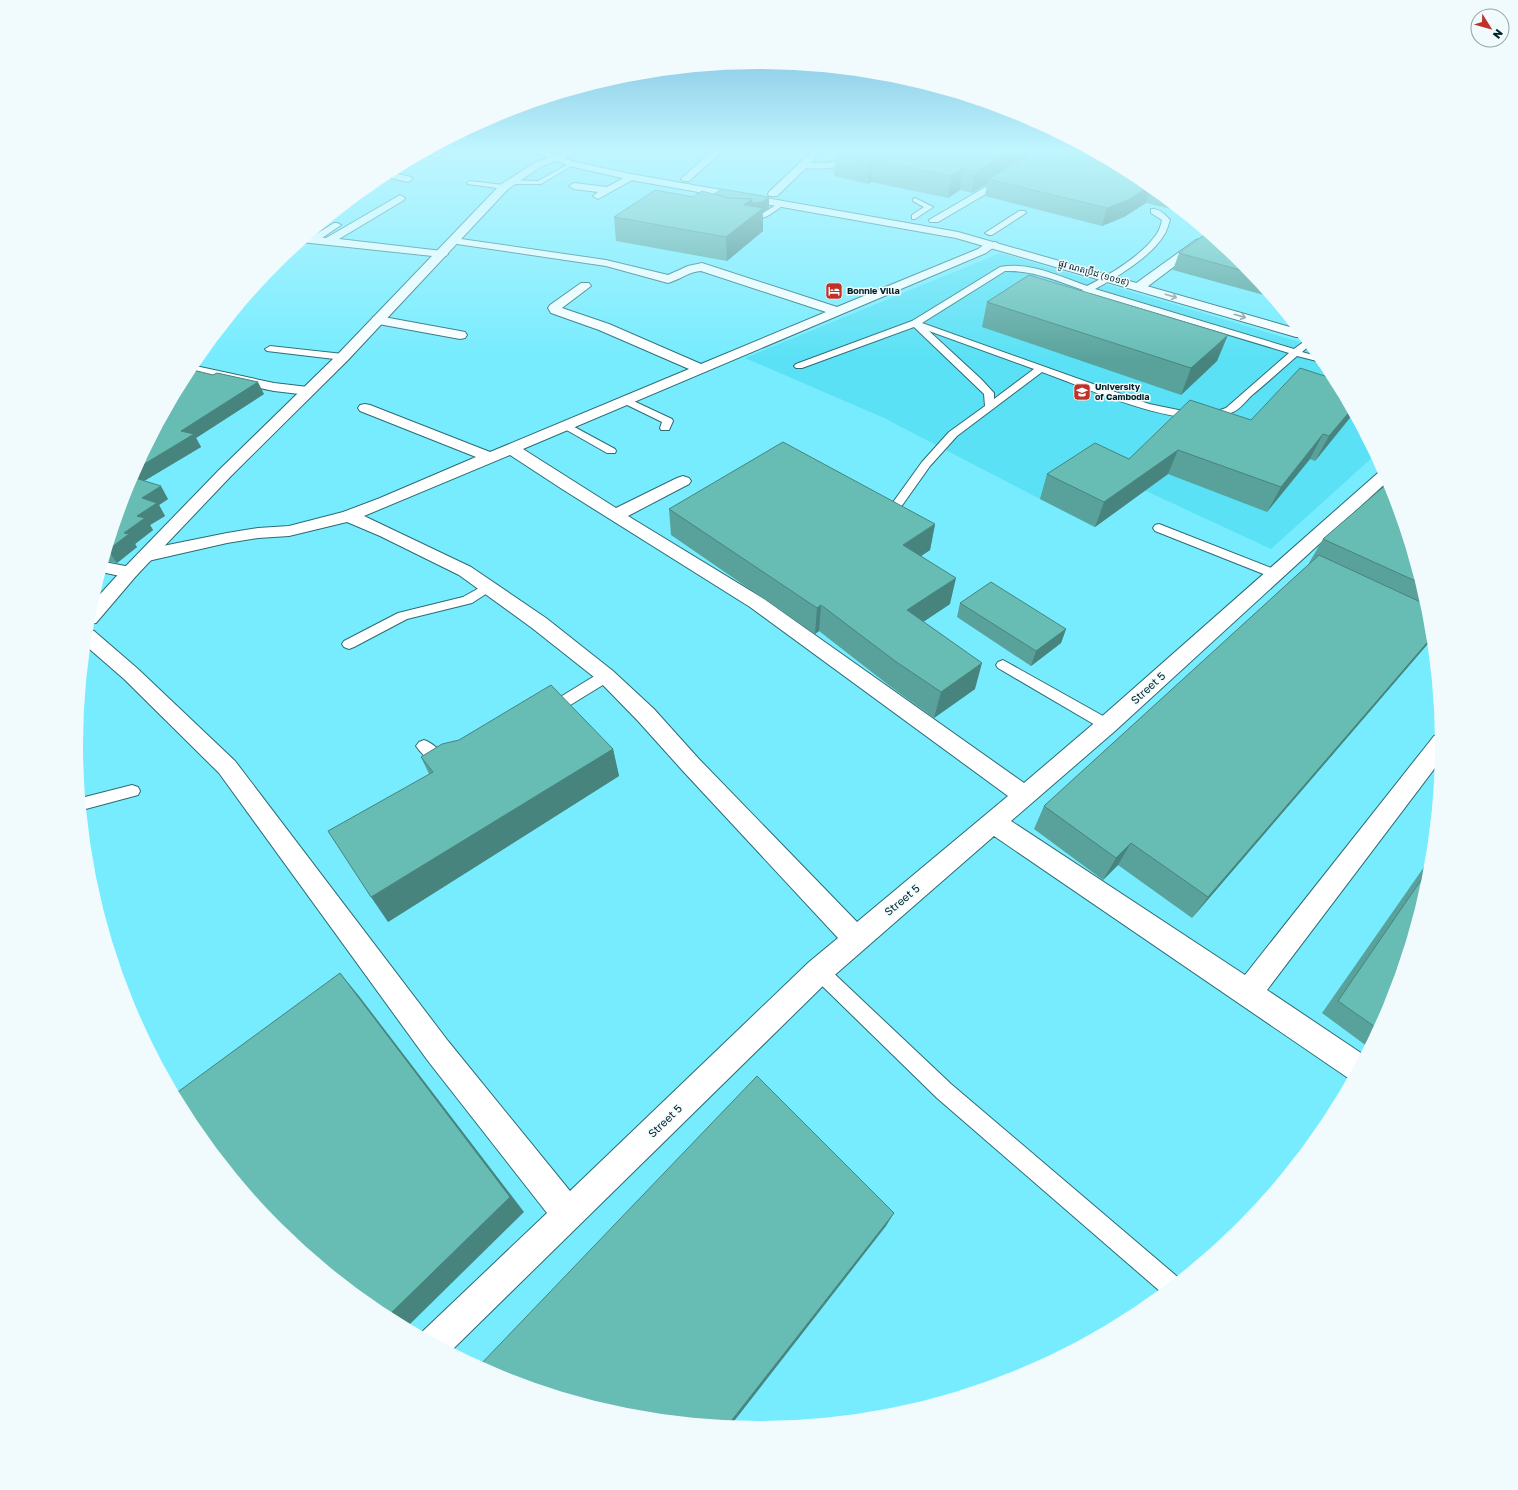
<svg xmlns="http://www.w3.org/2000/svg" width="1518" height="1490" font-family="'Golos Text','Noto Sans Khmer',sans-serif">
  <rect width="100%" height="100%" fill="#76ecfe"/>
  <path fill="#5ae1f5" d="M1000,253L1310,345L1327,366L1375,455L1271,549L1144,490L1094,527L884,418L745,358Z"/>
  <g fill="none" stroke-linecap="round" stroke-linejoin="round">
    <defs>
      <g id="lane">
        <path d="M561,150H567V151L564,153Z"/>
        <path d="M1070,150L1092,152L1102,157L1100,158Z"/>
        <path d="M570,163L575,164L541,184H511L508,182L511,180L538,181Z"/>
        <path d="M470,181L504,185L507,187L504,189L468,184L467,183Z"/>
        <path d="M915,198L933,207L915,219H912V215L924,207L913,201V199Z"/>
        <path d="M781,202L785,204L783,205C770,216 758,223 740,220L739,218L743,216L761,214Z"/>
        <path d="M1151,209C1159,208 1165,214 1170,220C1168,225 1167,231 1164,235C1151,257 1117,277 1095,289L1294,349L1306,340L1310,345L1302,352L1320,357L1325,363L1297,356C1282,369 1267,383 1251,396C1246,401 1240,409 1233,412C1190,436 1087,388 1042,372L957,436L930,466L891,521H883L881,519L922,462L949,432L985,406L984,394L914,327L802,368H796L794,366L796,364L912,321L1000,267C1029,261 1061,277 1087,286C1111,274 1140,257 1156,235C1159,231 1161,225 1162,220L1151,213ZM1005,271C1033,270 1057,281 1083,290L1081,294L1082,296H1088L1090,293L1289,353L1226,408L1217,411L1198,413L1188,412L1149,404L922,323ZM929,331L1034,369L994,399V393L981,379Z"/>
        <path d="M1019,211H1025L1026,213L992,235H989L985,233Z"/>
        <path d="M334,223H337L341,225L316,242H310V238Z"/>
        <path d="M270,346L343,354L348,357L343,360L267,351L265,349Z"/>
        <path d="M625,397L672,419L673,421L669,430H661L660,428L662,422L621,402L620,400L621,398Z"/>
        <path d="M567,423L615,449L616,451L615,453H607L563,428L562,426Z"/>
        <path d="M1159,524L1279,571L1281,574L1279,577H1271L1155,531L1153,528L1155,525Z"/>
        <path d="M488,583L492,584L494,587L492,590L472,603L407,619L354,647L349,649L344,647L342,644L344,641L398,613L463,597Z"/>
        <path d="M1003,660L1112,721L1114,725L1112,729L1107,731L1102,729L998,668L996,665L998,662Z"/>
        <path d="M606,671L611,672L613,676L611,680L554,715L549,716L544,715L542,711L544,707L601,672Z"/>
        <path d="M424,740C434,743 447,757 452,766L449,770C437,774 427,758 419,750L416,746L419,742Z"/>
        <path d="M132,785L138,787L140,791L138,795L82,810L81,798Z"/>
        <path d="M819,962L825,965L951,1084L1180,1279L1162,1293L937,1098L813,977L810,971L813,965Z"/>
      </g>
      <g id="street">
        <path d="M714,150H724L689,181H683L681,179L683,177Z"/>
        <path d="M813,150H823L811,163C821,163 831,164 840,160C852,155 856,150 870,150C854,167 828,170 806,168L777,196H769L768,194L769,192Z"/>
        <path d="M1049,150H1061L938,222H930L929,220Z"/>
        <path d="M429,151L441,153L443,155L438,158L422,154Z"/>
        <path d="M389,172L411,177L413,179L408,182L382,176Z"/>
        <path d="M631,174L636,177L634,179L598,199L593,196L598,192L574,189L569,186L574,183L607,187Z"/>
        <path d="M400,195L405,198L404,200L339,239L442,251L446,252L448,254L446,256L442,257L301,242L308,236L326,238Z"/>
        <path d="M454,238L606,260L668,275L688,266L702,263L837,307L978,249L988,242H996L998,244L986,253L523,449L616,508L677,478L683,476L689,478L691,481L689,484L628,516L764,599L1024,783L1099,719L1379,472L1383,471L1388,481L1115,731L1011,821L1245,975L1434,736L1441,734L1442,745L1441,760L1267,990L1364,1055L1351,1080L994,836L829,980L451,1351L421,1335L423,1331L547,1213L428,1061L219,773L124,679L86,646L87,629L94,631L138,669L235,761L448,1041L570,1191L809,962L838,938L682,770L638,721L599,681L532,628L459,575L380,536L347,522L289,536L258,538L227,543L148,561L142,559L139,555L142,551L148,549L227,533L258,528L289,526L343,512L380,498L476,457L360,411L358,408L360,405L365,404L370,405L490,452L689,369L599,330L551,313L548,308L550,305L581,283H589L591,286L562,308L609,324L701,364L826,312L701,271C690,271 679,280 668,283L606,266L450,243L448,241L450,239ZM510,455L562,489L750,607L1008,796L857,922L698,758L654,709L613,671L546,618L471,567L364,516Z"/>
        <path d="M1200,239L1204,240L1206,242L1204,244L1143,290H1135L1133,287L1135,284L1196,240Z"/>
        <path d="M378,316L460,331L465,332L467,335L465,338L460,339L373,323L372,320L373,317Z"/>
        <path d="M191,365L274,383L308,387L313,388L315,391L313,394L308,395L274,391L187,373Z"/>
        <path d="M104,562L136,568L139,572L136,576L130,578L101,572Z"/>
      </g>
      <path id="secondary" d="M569,150L573,151L575,153L573,155L542,166L508,189L348,360L231,476L136,576L96,623L88,624L92,603L124,568L219,470L338,354L500,185L536,162Z"/>
      <path id="primary" d="M528,150H542L575,162L631,174L958,232L1297,329L1304,337H1296L956,238L631,180L569,166Z"/>
    </defs>
    <use href="#lane" stroke="#2c6b74" stroke-width="2"/>
    <use href="#street" stroke="#2c6b74" stroke-width="2"/>
    <use href="#secondary" stroke="#2c6b74" stroke-width="2"/>
    <use href="#primary" stroke="#2c6b74" stroke-width="2"/>
    <use href="#lane" fill="#fff" fill-rule="evenodd"/>
    <use href="#street" fill="#fff" fill-rule="evenodd"/>
    <use href="#secondary" fill="#fff" fill-rule="evenodd"/>
    <use href="#primary" fill="#fff" fill-rule="evenodd"/>
  </g>
  <g fill="#59a29b">
    <path d="M1030,150L1029,156L1139,177L1180,211L1146,203L1124,217L1102,226L985,196L987,184L972,193L960,190L948,198L871,182L868,184L834,176L835,155Z"/>
    <path d="M714,194L769,197V209L763,213V231L727,261L616,241L614,217L693,197Z"/>
    <path d="M1179,253L1242,262L1271,297L1173,270Z"/>
    <path d="M987,302L1217,361L1181,395L982,327Z"/>
    <path d="M189,369L264,394L196,438L201,447L144,481L168,499L159,505L165,516L150,525L153,530L135,544L137,547L117,563L105,561L128,483Z"/>
    <path d="M1334,379L1353,414L1315,461L1310,459L1267,512L1168,474L1095,527L1040,499L1047,474L1129,459L1251,420Z"/>
    <path d="M1390,484L1429,612L1432,639L1192,918L1118,865L1103,880L1034,829L1044,806L1310,563H1309L1323,539Z"/>
    <path d="M669,509L935,524L930,550L921,556L950,604L923,622L975,689L934,718L891,687L819,631L815,634L671,535Z"/>
    <path d="M960,603L1066,629L1061,643L1031,666L957,617Z"/>
    <path d="M613,749L619,776L388,922L429,774L421,757Z"/>
    <path d="M1431,857L1429,878L1390,1007L1368,1047L1322,1013Z"/>
  </g>
  <g fill="#48847e">
    <path d="M1012,150H1030L1028,161L988,179L987,184L972,193L976,171Z"/>
    <path d="M873,160L871,182L868,184L870,162Z"/>
    <path d="M963,168L960,190L948,198L951,176Z"/>
    <path d="M1149,186L1150,187L1146,203L1124,217L1102,226L1107,208Z"/>
    <path d="M769,197V209L763,213V231L727,261L726,237L744,205L752,199Z"/>
    <path d="M1228,335L1217,361L1181,395L1191,368Z"/>
    <path d="M258,382L264,394L196,438L201,447L134,487L130,481L136,469L181,431Z"/>
    <path d="M1351,410L1353,414L1315,461L1329,436Z"/>
    <path d="M1323,434L1310,459L1267,512L1281,487Z"/>
    <path d="M1178,450L1168,474L1095,527L1104,502Z"/>
    <path d="M161,486L168,499L159,505L165,516L150,525L153,530L135,544L137,547L117,563L108,550L137,516L142,498Z"/>
    <path d="M935,524L930,550L899,571L903,545Z"/>
    <path d="M101,572L103,574L100,577Z"/>
    <path d="M956,578L950,604L902,636L907,610Z"/>
    <path d="M821,605L819,631L815,634L817,608Z"/>
    <path d="M1066,629L1061,643L1031,666L1036,651Z"/>
    <path d="M1431,638L1432,639L1192,918L1208,897Z"/>
    <path d="M982,663L975,689L934,718L941,692Z"/>
    <path d="M613,749L619,776L388,922L371,897Z"/>
    <path d="M1131,843L1118,865L1103,880L1116,858Z"/>
    <path d="M340,973L359,996L524,1212L407,1327L387,1317Z"/>
    <path d="M894,1213L886,1226L731,1425H728Z"/>
  </g>
  <g fill="#67bcb4" stroke="#48847e">
    <path d="M843,150H1012L976,171L963,168L951,176L873,160L870,162L835,155Z"/>
    <path d="M1038,150H1060L1081,155L1089,151L1139,177L1149,186L1130,199L1107,208L988,179Z"/>
    <path d="M722,189L769,197L762,202L752,203V199L728,198L714,194Z"/>
    <path d="M655,190L693,197L702,191L728,198L752,199L744,205L763,208L726,237L614,217Z"/>
    <path d="M1207,233L1242,262L1251,273L1179,253Z"/>
    <path d="M1029,275L1228,335L1191,368L987,302Z"/>
    <path d="M1300,368L1334,379L1351,410L1329,436L1323,434L1281,487L1178,450L1104,502L1047,474L1095,443L1129,459L1190,400L1251,420Z"/>
    <path d="M189,369L213,375L217,373L258,382L181,431L194,434L136,469Z"/>
    <path d="M783,442L935,524L903,545L956,578L907,610L982,663L941,692L895,661L821,605L817,608L669,509Z"/>
    <path d="M132,477L161,486L142,498L157,503L137,516L145,518L124,533L129,534L108,550L128,483Z"/>
    <path d="M1389,482L1390,484L1420,583L1323,539Z"/>
    <path d="M1319,555L1427,605L1429,612L1431,638L1208,897L1131,843L1116,858L1044,806Z"/>
    <path d="M991,582L1066,629L1036,651L960,603Z"/>
    <path d="M551,685L613,749L371,897L328,831L433,772L421,757L442,744L459,740Z"/>
    <path d="M1430,867L1429,878L1390,1007L1378,1029L1338,1001Z"/>
    <path d="M340,973L510,1197L387,1317L379,1313L276,1228L191,1124L175,1094Z"/>
    <path d="M757,1076L894,1213L728,1425L626,1415L497,1376L479,1366Z"/>
  </g>
  <defs><path id="oneway-shaft" d="M-6 0H5M1.5-3L5.5 0L1.5 3" fill="none" stroke-width="1.6" stroke-linecap="round" stroke-linejoin="round"/></defs>
  <g stroke="#8c9c9f">
    <use href="#oneway-shaft" transform="translate(1171 296) rotate(16)"/>
    <use href="#oneway-shaft" transform="translate(1240 316) rotate(16)"/>
  </g>
  <linearGradient id="sky" x2="0" y2="1"><stop stop-color="#71b3d8"/><stop offset="0.42" stop-color="#c1f6ff"/><stop offset="1" stop-color="#c1f6ff" stop-opacity="0"/></linearGradient>
  <rect width="1518" height="359" fill="url(#sky)"/>
  <defs>
    <symbol id="hotel-square" viewBox="-11 -11 22 22"><rect x="-9" y="-9" width="18" height="18" rx="4" fill="#bf3129" stroke="#f1fbfd"/><path d="M-6-4.5h1.5V1H6V5H4.5V3h-9V5H-6ZM-4 0a1.8 1.8 0 1 1 3.6 0ZM.5 0V-2.5h3Q6-2.5 6 0Z" fill="#fff"/></symbol>
    <symbol id="university-square" viewBox="-11 -11 22 22"><rect x="-9" y="-9" width="18" height="18" rx="4" fill="#bf3129" stroke="#f1fbfd"/><path d="M0-5L7-2L0 1L-7-2ZM-4 1L0 2.5L4 1V4Q0 6-4 4Z" fill="#fff"/></symbol>
  </defs>
  <g fill-rule="evenodd">
    <use href="#hotel-square" x="824" y="281" width="20" height="20"/>
    <use href="#university-square" x="1072" y="382" width="20" height="20"/>
  </g>
  <g text-anchor="middle" stroke-width="3" stroke-linejoin="round" paint-order="stroke">
    <g font-size="9" fill="#002329" stroke="#f1fbfd">
      <text transform="translate(1094 273) rotate(16)" y="3">ផ្លូវ ណតប្រ៊ីដ (១០១៩)</text>
    </g>
    <g font-size="9" font-weight="bold" fill="#002329" stroke="#f1fbfd" text-anchor="start">
      <text x="847" y="294">Bonnie Villa</text>
      <text x="1095" y="390">University<tspan x="1095" dy="10">of Cambodia</tspan></text>
    </g>
    <g font-size="11" fill="#002329" stroke="#f1fbfd">
      <text transform="translate(1148 688) rotate(-42)" y="4">Street 5</text>
      <text transform="translate(902 900) rotate(-40)" y="4">Street 5</text>
      <text transform="translate(665 1121) rotate(-44)" y="4">Street 5</text>
    </g>
  </g>
  <path d="M0 0H1518V1490H0ZM83 745a676 676 0 1 1 1352 0a676 676 0 1 1-1352 0Z" fill="#f1fbfd" fill-rule="evenodd"/>
  <g transform="translate(1490 28) rotate(127)"><circle r="19" fill="#f1fbfd" stroke="#91a5a8"/>
  <path d="M0-3L7 15L0 10L-7 15Z" fill="#bf3129"/>
  <text y="-6" font-size="11" font-weight="bold" text-anchor="middle" fill="#002329">N</text>
  </g>
</svg>
